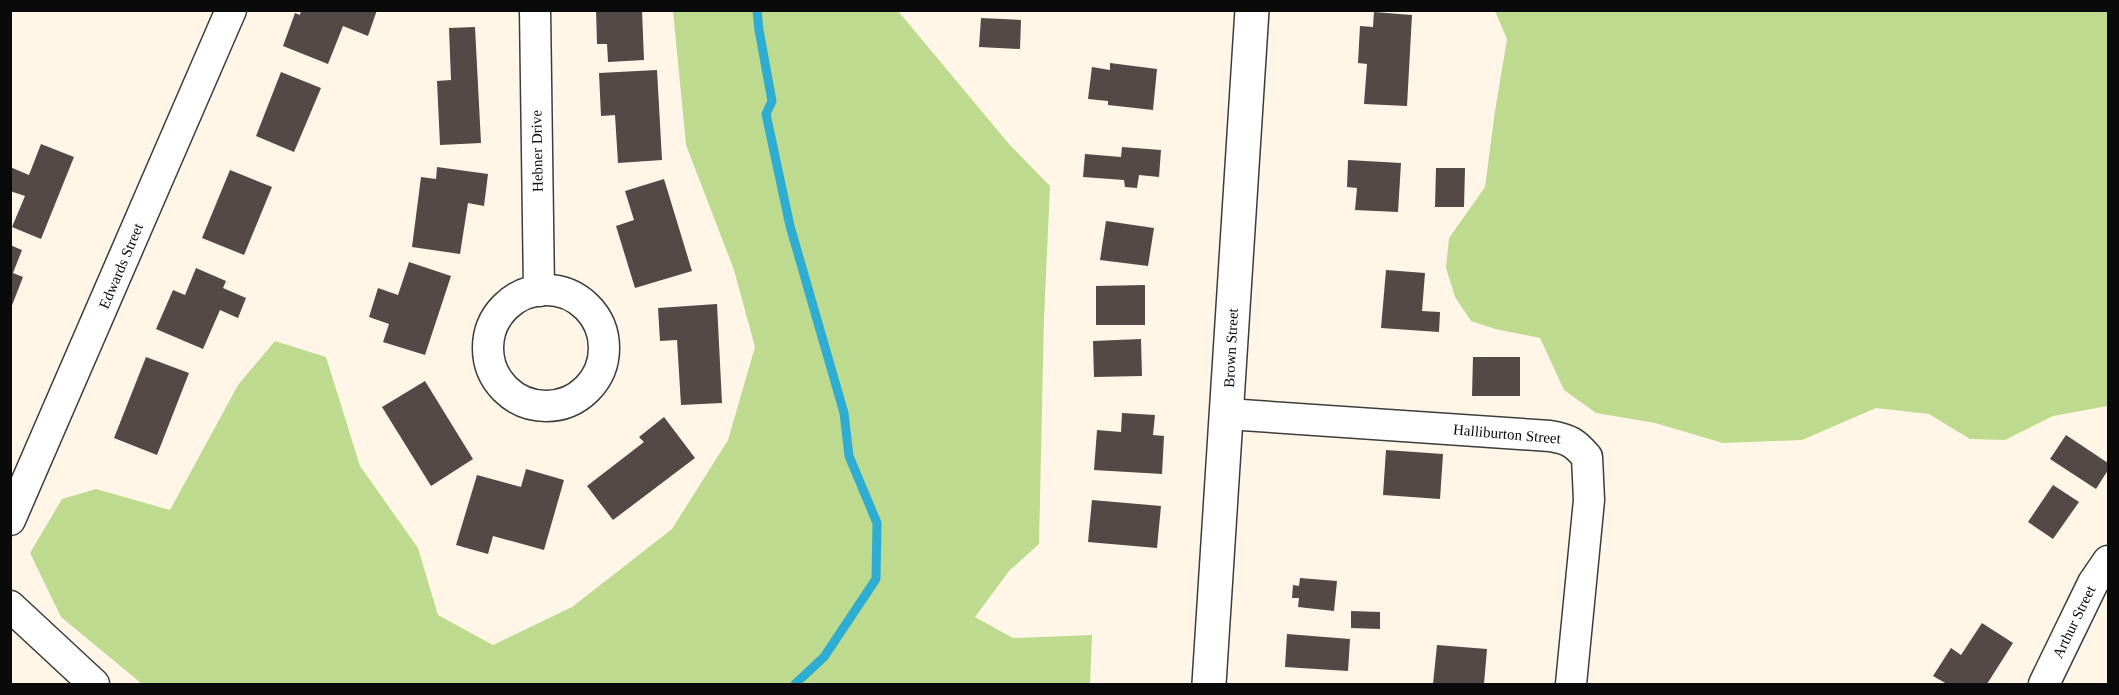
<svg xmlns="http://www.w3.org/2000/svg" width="2119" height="695" font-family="Georgia,serif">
  <rect width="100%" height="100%" fill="#fff6e7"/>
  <g fill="#beda8f">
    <path d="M673,11H898L1009,144L1050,186L1044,318L1039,544L1009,571L975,617L1013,638L1092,635L1090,684H142L61,617L30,553L62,499L96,489L170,510L238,385L275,341L326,357L360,466L418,548L438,615L493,645L572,607L672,529L728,440L755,347L734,270L686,145Z"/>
    <path d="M1495,11H2108V406L2053,416L2005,440L1970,439L1929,414L1876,408L1802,440L1723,443L1655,423L1596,413L1564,390L1540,338L1495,329L1471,321L1455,297L1446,268L1449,238L1485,187L1495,111L1507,39Z"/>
  </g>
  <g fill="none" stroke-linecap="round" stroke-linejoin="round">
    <path stroke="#2facd1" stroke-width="9" d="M757,10L759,30L772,101L766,114L790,226L844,413L849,456L877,523L876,579L824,657L795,684"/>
  </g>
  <g fill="#534946">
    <path d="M301,10H377L368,36L343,26L328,64L283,46L295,13L300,15Z"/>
    <path d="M596,10H642L644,60L608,62L607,44H597Z"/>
    <path d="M1374,12L1412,15L1407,106L1364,104L1367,64L1358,63L1360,26L1373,27Z"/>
    <path d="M981,18L1021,20L1020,49L979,47Z"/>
    <path d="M475,27L481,143L440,145L437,81L451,80L449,28Z"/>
    <path d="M1110,63L1157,69L1153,110L1108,105V101L1088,99L1092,67L1110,70Z"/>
    <path d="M657,70L662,160L618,163L615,115L601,116L599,73Z"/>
    <path d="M281,72L321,88L294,152L256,136Z"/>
    <path d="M41,144L74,157L41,239L12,227L25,196L10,191V167L29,175Z"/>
    <path d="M1122,147L1161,150L1159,177L1139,175L1137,188L1125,187L1124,180L1083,177L1085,154L1121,157Z"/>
    <path d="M1348,160L1401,163L1398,212L1355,210L1357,188L1347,187Z"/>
    <path d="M437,167L488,174L484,206L468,203L460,254L412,247L421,177L436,179Z"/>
    <path d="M1436,168H1465L1464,207H1435Z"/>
    <path d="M230,170L272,187L244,255L202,238Z"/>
    <path d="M664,179L692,271L635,288L616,226L634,220L625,191Z"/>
    <path d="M1106,221L1154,228L1148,266L1100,260Z"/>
    <path d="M10,245L22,250L13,273L23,277L11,308Z"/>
    <path d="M409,262L451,276L425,355L383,342L389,324L369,317L378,288L398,295Z"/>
    <path d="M196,268L226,281L223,288L246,298L238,318L220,310L203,349L156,329L173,290L185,295Z"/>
    <path d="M1386,270L1425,273L1422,311L1440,312L1439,332L1381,328Z"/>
    <path d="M1145,285V325H1096V286Z"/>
    <path d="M717,304L722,403L681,405L677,340L660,341L658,308Z"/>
    <path d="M1141,339L1142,376L1094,377L1093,341Z"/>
    <path d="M146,357L189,373L157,455L114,438Z"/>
    <path d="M1473,357H1520V396H1472Z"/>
    <path d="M425,381L473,459L431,486L382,407Z"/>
    <path d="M1122,413L1155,415L1153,435L1164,436L1162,474L1094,470L1097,430L1121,432Z"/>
    <path d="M664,417L695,458L613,520L587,486L644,442L639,437Z"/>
    <path d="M2066,435L2108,463V470L2096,489L2050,459Z"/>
    <path d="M1386,450L1443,454L1440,499L1383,495Z"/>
    <path d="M526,469L564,480L544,550L493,536L488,554L456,545L477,475L521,487Z"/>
    <path d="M2053,485L2079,502L2053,539L2028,522Z"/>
    <path d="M1092,500L1161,506L1157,548L1088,542Z"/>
    <path d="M1300,578L1337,581L1334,611L1298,607L1299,598H1292L1293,585L1299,586Z"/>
    <path d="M1351,611L1380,612V629L1351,628Z"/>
    <path d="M1982,623L2013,643L1987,684H1947L1933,676L1951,648L1961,655Z"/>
    <path d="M1287,634L1350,639L1348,671L1285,667Z"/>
    <path d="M1437,645L1487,649L1484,684H1433Z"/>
  </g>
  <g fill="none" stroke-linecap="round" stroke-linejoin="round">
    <defs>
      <g id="minor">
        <path d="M535,10L539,291"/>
        <circle cx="546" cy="348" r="58"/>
        <path d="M1227,414L1550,436C1569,439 1575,443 1587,457L1589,500L1571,684"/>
        <path d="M10,520L231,10"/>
        <path d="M10,606L94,684"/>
        <path d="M2044,684L2093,583L2108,561"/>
      </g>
      <path id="tertiary" d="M1209,684L1252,10"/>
    </defs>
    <use href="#minor" stroke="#3d3d3d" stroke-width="33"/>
    <use href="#tertiary" stroke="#3d3d3d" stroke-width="36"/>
    <use href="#minor" stroke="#fff" stroke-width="30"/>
    <use href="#tertiary" stroke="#fff" stroke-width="33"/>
  </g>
  <g text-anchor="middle" stroke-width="6" stroke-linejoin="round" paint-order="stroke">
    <g font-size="15" fill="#0a0a0a" stroke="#fff">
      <text transform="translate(537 151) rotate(-91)" y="5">Hebner Drive</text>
      <text transform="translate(121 266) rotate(-67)" y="5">Edwards Street</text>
      <text transform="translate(1231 348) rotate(-87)" y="5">Brown Street</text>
      <text transform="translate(1507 434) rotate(5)" y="5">Halliburton Street</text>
      <text transform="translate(2074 622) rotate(-64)" y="5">Arthur Street</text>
    </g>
  </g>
  <rect width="2119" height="695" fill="none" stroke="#0a0a0a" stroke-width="24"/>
</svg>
